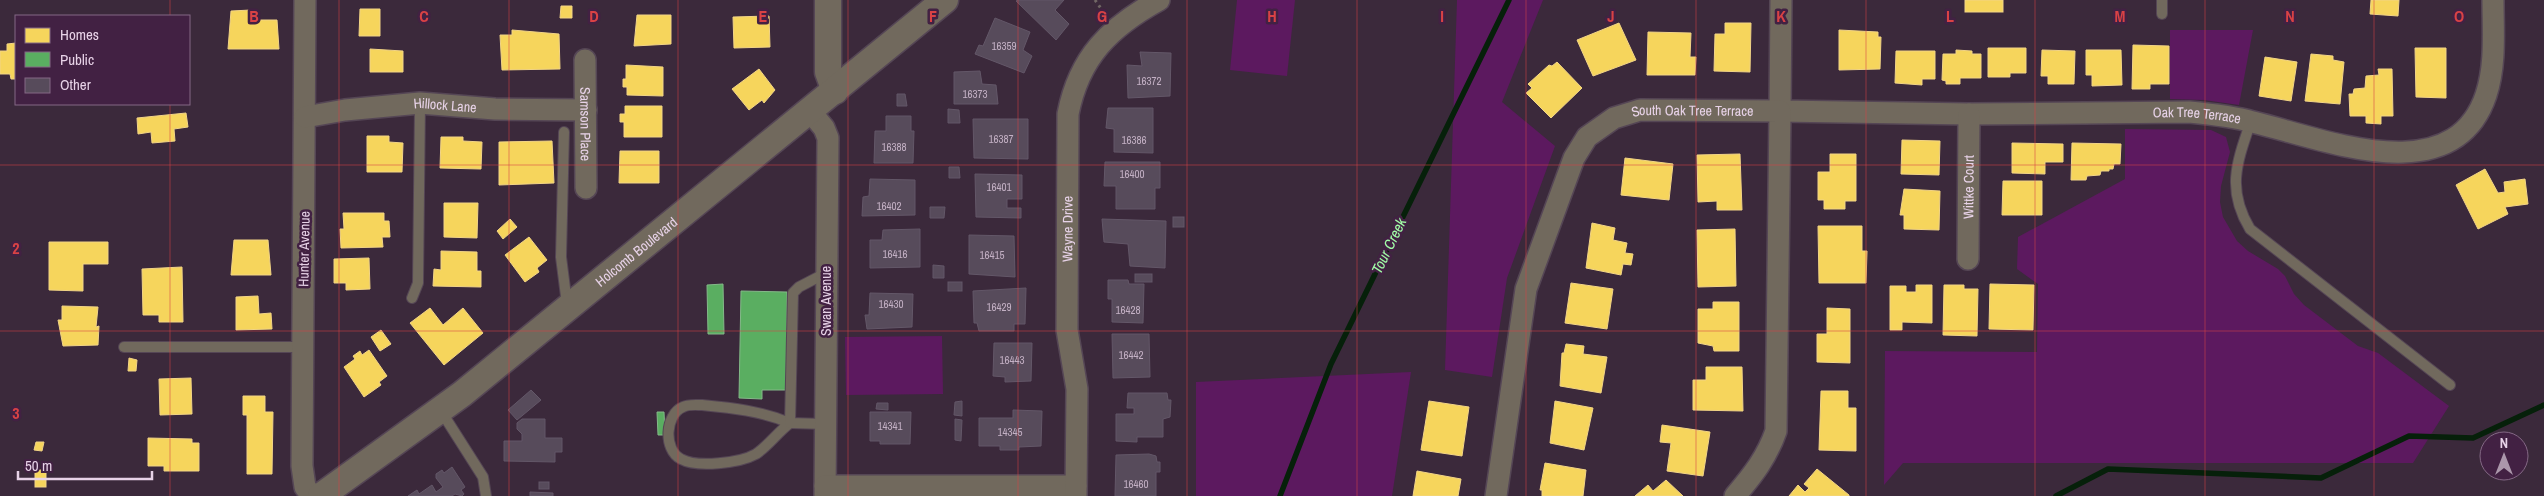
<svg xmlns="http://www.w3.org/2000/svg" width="2544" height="496" font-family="'Archivo Narrow',sans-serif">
  <rect width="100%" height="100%" fill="#3b293b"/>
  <g fill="#5c195f">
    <path d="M1237,0H1295L1287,76L1230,70Z"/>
    <path d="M1457,0H1543L1502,102L1555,146L1507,278L1492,377L1445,370Z"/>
    <path d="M2170,30H2253L2239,105L2204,100L2170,99Z"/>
    <path d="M2125,129L2211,130L2226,137L2230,152L2221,186L2220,202L2223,217L2237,241L2248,251L2278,269L2285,276L2294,294L2304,305L2358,346L2378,353L2449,406L2413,463H1903L1884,485L1885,351L2037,352L2038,284L2017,269L2018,237L2125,179Z"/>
    <path d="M942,336L943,394L846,395L845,337Z"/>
    <path d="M1411,372L1392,496H1196V382Z"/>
  </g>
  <g fill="#f6d55c" stroke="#f2d486">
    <rect x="1965" y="0" width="38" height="12"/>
    <path d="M2371,0H2399L2398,16L2370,14Z"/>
    <path d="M561,6H572V18H560Z"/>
    <path d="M360,9H380V36H359Z"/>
    <path d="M251,10L252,20H277L279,49H228L231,11Z"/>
    <path d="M637,15H671V44L634,46Z"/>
    <path d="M769,16L770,47L734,48L733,17Z"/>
    <path d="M1619,23L1636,60L1593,76L1577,40Z"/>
    <path d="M1725,23H1751L1750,72L1714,71L1715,34H1725Z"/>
    <path d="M512,30L559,34L560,69L502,70L500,35H512Z"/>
    <path d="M1839,30L1878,32V37H1881L1880,69L1839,70Z"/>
    <path d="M1648,32L1691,33L1690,57H1696L1695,75H1647Z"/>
    <path d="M16,43V79H11L10,74H0V51H7V44Z"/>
    <path d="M2133,45L2169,46V84H2150V89H2132Z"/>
    <path d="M1988,48H2026V73H2010V77H1988Z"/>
    <path d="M2415,48H2446V98L2416,97Z"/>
    <path d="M370,49L403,51V72H370Z"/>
    <path d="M1956,50L1972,51V54H1981V78H1960V84H1946V81L1942,80L1943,54H1956Z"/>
    <path d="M2042,50L2075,51L2074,84H2048V76H2041Z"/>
    <path d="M2086,50H2121L2122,85L2092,86V75H2086Z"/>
    <path d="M1896,51H1935V79H1922V85L1895,83Z"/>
    <path d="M2311,54L2333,56V60L2344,62L2340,104L2305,101Z"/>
    <path d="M2265,57L2297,62L2291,101L2259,96Z"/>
    <path d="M1557,62L1582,88L1551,118L1526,93L1532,88L1528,84L1549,65L1552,66Z"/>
    <path d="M626,65L663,67V96L627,95V87H623V79H626Z"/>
    <path d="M759,69L775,90L764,103L762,100L749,110L732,89Z"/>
    <path d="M2378,69H2392L2393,116H2381V124L2366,123V116H2350L2349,94H2353L2354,89L2365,88L2366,76L2379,75Z"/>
    <path d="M625,106H662V137H624V122H620V114H625Z"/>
    <path d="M186,113L188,127L174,129L175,141L152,143L151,132L138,134L137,118Z"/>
    <path d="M367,136H389V142L403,143L402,172H367Z"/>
    <path d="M441,137H463V141L482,142L481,169L440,168Z"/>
    <path d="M1902,140L1940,141L1939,175L1901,174Z"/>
    <path d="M552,141L554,183L499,185V142Z"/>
    <path d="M2012,143L2063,144V162H2045V174L2012,173Z"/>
    <path d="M2072,143L2121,144L2120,164H2114L2113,169H2109V171H2101L2100,175L2087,176L2086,180H2071Z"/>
    <path d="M620,151H659V183H619Z"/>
    <path d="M1740,154L1742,210H1717V201L1698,202L1697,155Z"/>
    <path d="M1830,154H1856V201H1845V209H1824V200H1818V172H1830Z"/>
    <path d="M1625,158L1673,164L1669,200L1621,195Z"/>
    <path d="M2485,169L2498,193L2505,192L2504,182L2525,179L2528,204L2505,207L2508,214L2478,229L2456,185Z"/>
    <path d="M2003,181H2042V215H2002Z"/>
    <path d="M1904,189L1940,191L1939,230L1904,229V215H1900Z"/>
    <path d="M444,203H478L477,238L444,237Z"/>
    <path d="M343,213H384V221H389L390,237H382L383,247L341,248L340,229H344Z"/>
    <path d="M510,219L517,227L503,239L497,231Z"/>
    <path d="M1592,223L1615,228L1613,240L1627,243L1625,253L1633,254L1631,265L1623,264L1621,275L1586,268Z"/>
    <path d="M1818,226H1862V251H1867L1866,283H1819Z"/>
    <path d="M1735,229L1736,286L1698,287L1697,230Z"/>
    <path d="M529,237L547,260L537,268L539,272L525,282L505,255Z"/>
    <path d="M234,240H268L271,275H231Z"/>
    <path d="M49,242H108V264H83V291L49,290Z"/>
    <path d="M441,251L477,252V271H481V287L433,286L434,269L441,270Z"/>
    <path d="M369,258L370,289L346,290V283H334V259Z"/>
    <path d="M182,267L183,322H159V315H143L142,269Z"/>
    <path d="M1571,283L1613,289L1607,329L1565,323Z"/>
    <path d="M1990,284L2034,285L2033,330L1989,329Z"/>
    <path d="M1916,285H1932V323L1902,322V330H1890V286H1906V292H1916Z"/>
    <path d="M1944,285H1964V289H1978L1977,336L1943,335Z"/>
    <path d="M258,296L259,314L271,313L272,329L236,330V297Z"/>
    <path d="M1713,302H1739V351H1714L1713,346L1698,343V309H1713Z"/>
    <path d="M62,306L98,307L96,327L99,326L98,345L63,346L58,320H62Z"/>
    <path d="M430,308L443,325L463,308L483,333L444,365L410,323Z"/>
    <path d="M1827,308L1850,309V363L1817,362V334H1827Z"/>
    <path d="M381,330L391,344L380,351L371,337Z"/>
    <path d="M1566,344L1584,346L1583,354L1607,357L1601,393L1560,386L1562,353H1564Z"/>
    <path d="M369,350L387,376L379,382L381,385L364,397L344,367L355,359L353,356L360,351L362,355Z"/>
    <path d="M129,358L137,360L136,371H128Z"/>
    <path d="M1706,367H1742L1743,411L1693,410V380H1706Z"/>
    <path d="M191,378L192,414L160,415L159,379Z"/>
    <path d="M1821,391H1848V408H1856V451L1819,450Z"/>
    <path d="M243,396H265V412H273L272,474H247V415H243Z"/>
    <path d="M1429,401L1469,407L1462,456L1421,450Z"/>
    <path d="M1555,401L1593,408L1584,450L1550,443Z"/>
    <path d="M1662,425L1710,432L1703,476L1667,471L1671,443L1660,442Z"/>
    <path d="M148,438L192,439V443H199V471H164V466H148Z"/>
    <path d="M36,442H44L42,451L34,450Z"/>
    <path d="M1545,463L1586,470L1583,496H1542V490H1540Z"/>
    <path d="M1817,469L1849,495V496H1789L1798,485L1805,492L1809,488L1804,484Z"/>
    <rect x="35" y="470" width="11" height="17"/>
    <path d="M1417,471L1461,479L1458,496H1413Z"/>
    <path d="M1666,480L1683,496H1635L1648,485L1653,491Z"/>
  </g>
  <g fill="#5aae61" stroke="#84b989">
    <path d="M723,284L724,334H708L707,285Z"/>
    <path d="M741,291L787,292L786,390H762V399L739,398Z"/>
    <path d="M657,412H664L665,435H658Z"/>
  </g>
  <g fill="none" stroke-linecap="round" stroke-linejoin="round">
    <g stroke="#06200a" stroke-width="5.5">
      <path d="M1280,496L1331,364L1509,0"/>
      <path d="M2056,496L2108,469L2321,478L2409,436L2473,438L2544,405"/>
    </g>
  </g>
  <g fill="#574b5b" stroke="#635768">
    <path d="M1018,0H1064L1055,10L1069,24L1056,40L1016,1Z"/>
    <path d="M995,18L1030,32L1023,50L1032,56L1024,73L975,54L979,45L983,46Z"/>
    <path d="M1140,52L1171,53L1170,96L1128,98L1127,65L1142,66Z"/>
    <path d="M980,71L982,84L996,85L998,104H954V72Z"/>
    <path d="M897,94H905L907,106H897Z"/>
    <path d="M1108,108H1153V153L1114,152V129L1106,128Z"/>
    <path d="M948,109L959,110L960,123H948Z"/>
    <path d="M886,116H911V131H914L913,163H874L875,131H886Z"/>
    <path d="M973,119H1028V159L974,158Z"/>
    <path d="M1105,162H1160V188H1155V209H1116V186H1104Z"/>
    <path d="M949,167H959L960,178H949Z"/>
    <path d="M975,174L1022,175V199H1007V208H1021V218L976,217Z"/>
    <path d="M870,179L915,180V215L862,216L863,197L869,196Z"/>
    <path d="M930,207H945L944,218H930Z"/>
    <rect x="1173" y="217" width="11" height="10"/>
    <path d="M1102,219L1166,221L1165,268L1130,266L1128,244L1104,242Z"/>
    <path d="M920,229V267L870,268V240H882L883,230Z"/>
    <path d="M969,235L1014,236L1015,277L969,274Z"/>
    <path d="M933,265L944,266V278H933Z"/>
    <rect x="1135" y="274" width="17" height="8"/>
    <path d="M1108,280H1128L1129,284H1144L1143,323L1112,322V299H1108Z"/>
    <rect x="948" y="282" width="14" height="9"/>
    <path d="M1026,288L1025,324H1014V331H979L977,323H974L973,291Z"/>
    <path d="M870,293L913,294L912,327L867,329L865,315H869Z"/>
    <path d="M1112,334H1149L1150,377L1113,378Z"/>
    <path d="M994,343H1032L1031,381L1005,382V377L993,376Z"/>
    <path d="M531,390L541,400L517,420L508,410Z"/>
    <path d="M1128,393H1167L1168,400H1171L1170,417L1163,419V437H1137V442L1116,441V414H1134V408H1127Z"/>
    <path d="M962,401V416L954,415L955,402Z"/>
    <path d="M877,403H888V410L876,409Z"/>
    <path d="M1013,410L1042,411L1041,446L1019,447V450H1000V446H979V418H1013Z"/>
    <path d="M870,412H911L910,444H880V441H870Z"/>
    <path d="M522,419H545V438H562V452H555V462L504,461V441H522V434L517,429V423Z"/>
    <path d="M955,419L962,420L961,441L955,440Z"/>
    <path d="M1149,454L1156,456L1157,462H1160V472H1156V496H1115L1116,455Z"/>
    <path d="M452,467L465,487L461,490L464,494L462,496L455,494L452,496H408L417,490L419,494L432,485L436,492L443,487L436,478V474L442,470L444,473Z"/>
    <rect x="539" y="482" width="10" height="7"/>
    <path d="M530,492L553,493V496H530Z"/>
  </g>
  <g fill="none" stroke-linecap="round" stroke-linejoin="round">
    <defs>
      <g id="service">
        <path d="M2162,0V14"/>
        <path d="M2251,121C2237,162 2226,189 2250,229L2450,385"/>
        <path d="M564,132L561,257L567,304"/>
        <path d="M412,298L418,283L420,103"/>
        <path d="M124,347H303"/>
        <path d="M702,405C733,408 761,411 790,423C778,432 768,446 756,454C740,463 697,468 681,459C663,450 665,414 683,407C688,404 696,405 702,405Z"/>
        <path d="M441,411L483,477L486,496"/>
        <path d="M825,424L790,423L793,293L799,287L826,273"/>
      </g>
      <g id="minor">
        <path d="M305,0L302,466L305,487L312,496"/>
        <path id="s1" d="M1781,0L1780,111L1969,114L2189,112C2211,114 2232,116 2253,122C2324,139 2453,193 2486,95C2496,65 2493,31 2493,0"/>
        <path id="s2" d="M585,60L586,188"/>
        <path d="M810,111L824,128L828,138L825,496"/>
        <path id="s3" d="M305,117L345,110L420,103L495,109L586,110"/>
        <path id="s4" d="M1968,259L1969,114"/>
        <path d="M825,486H1076"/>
        <path id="s5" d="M1076,496L1077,389L1067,330L1068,114C1079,57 1110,27 1159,0"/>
        <path id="s6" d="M1496,496L1526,289L1574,158L1587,137L1614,118L1640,110L1780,111L1776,431C1767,457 1753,475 1735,496"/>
      </g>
      <g id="tertiary">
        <path d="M828,0V72L835,91"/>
        <path id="s7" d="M321,496L462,394L945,0"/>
      </g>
    </defs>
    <use href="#service" stroke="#554655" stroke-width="12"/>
    <use href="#minor" stroke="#554655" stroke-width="24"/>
    <use href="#tertiary" stroke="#554655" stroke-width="29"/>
    <path stroke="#716765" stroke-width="3" stroke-dasharray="2.5 4" stroke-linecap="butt" d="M1095,0L1105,14"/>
    <use href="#service" stroke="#71695d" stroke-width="10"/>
    <use href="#minor" stroke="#71695d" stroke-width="21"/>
    <use href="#tertiary" stroke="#71695d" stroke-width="26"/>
  </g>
  <path fill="none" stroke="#d94245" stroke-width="1" stroke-opacity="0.55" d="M170,0V16M339,0V496M509,0V496M678,0V496M848,0V496M1018,0V496M1187,0V496M1357,0V496M1526,0V496M1696,0V496M1866,0V496M2035,0V496M2205,0V496M2374,0V496M170,104V496M0,165H2544M0,331H2544"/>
  <g text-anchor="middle" stroke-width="5" stroke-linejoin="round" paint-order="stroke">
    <g font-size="11" fill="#c3b0c4">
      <text x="1004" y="50">16359</text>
      <text x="1149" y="85">16372</text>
      <text x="975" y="98">16373</text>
      <text x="1001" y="143">16387</text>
      <text x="1134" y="144">16386</text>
      <text x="894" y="151">16388</text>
      <text x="1132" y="178">16400</text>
      <text x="999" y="191">16401</text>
      <text x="889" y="210">16402</text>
      <text x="895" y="258">16416</text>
      <text x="992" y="259">16415</text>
      <text x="891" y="308">16430</text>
      <text x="999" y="311">16429</text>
      <text x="1128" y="314">16428</text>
      <text x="1131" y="359">16442</text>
      <text x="1012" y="364">16443</text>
      <text x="890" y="430">14341</text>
      <text x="1010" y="436">14345</text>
      <text x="1136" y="488">16460</text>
    </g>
    <g font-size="14" fill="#e7d2e7" stroke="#422143">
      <text dy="5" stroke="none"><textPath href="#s3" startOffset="141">Hillock Lane</textPath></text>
      <text dy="5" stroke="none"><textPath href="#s6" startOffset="486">South Oak Tree Terrace</textPath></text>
      <text dy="5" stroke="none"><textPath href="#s1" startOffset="528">Oak Tree Terrace</textPath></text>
      <text dy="5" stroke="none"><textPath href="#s2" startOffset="64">Samson Place</textPath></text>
      <text dy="5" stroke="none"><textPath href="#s4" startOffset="72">Wittke Court</textPath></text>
      <text dy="5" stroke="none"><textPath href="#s5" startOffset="268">Wayne Drive</textPath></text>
      <text transform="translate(304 249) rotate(-89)" y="5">Hunter Avenue</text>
      <text dy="5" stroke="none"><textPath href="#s7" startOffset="399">Holcomb Boulevard</textPath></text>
      <text transform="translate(826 301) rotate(-90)" y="5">Swan Avenue</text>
    </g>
    <g font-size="15" font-style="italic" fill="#a1fea7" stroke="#422143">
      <text transform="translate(1389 246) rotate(-64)" y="5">Tour Creek</text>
    </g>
  </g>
  <g font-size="16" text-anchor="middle" font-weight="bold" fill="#d94245" stroke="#422143" stroke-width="5" stroke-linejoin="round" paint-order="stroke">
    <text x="254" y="22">B</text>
    <text x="424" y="22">C</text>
    <text x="594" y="22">D</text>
    <text x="763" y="22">E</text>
    <text x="933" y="22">F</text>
    <text x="1102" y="22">G</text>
    <text x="1272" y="22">H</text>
    <text x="1442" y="22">I</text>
    <text x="1611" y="22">J</text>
    <text x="1781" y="22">K</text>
    <text x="1950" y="22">L</text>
    <text x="2120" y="22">M</text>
    <text x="2290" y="22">N</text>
    <text x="2459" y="22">O</text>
    <text x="16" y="254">2</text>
    <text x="16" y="419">3</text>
  </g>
  <rect x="15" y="15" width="175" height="90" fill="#422143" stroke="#846885"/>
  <rect x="25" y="28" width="25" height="15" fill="#f6d55c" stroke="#846885"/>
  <text x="60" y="40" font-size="15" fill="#e7d2e7">Homes</text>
  <rect x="25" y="52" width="25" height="15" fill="#5aae61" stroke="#846885"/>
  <text x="60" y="65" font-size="15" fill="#e7d2e7">Public</text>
  <rect x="25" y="78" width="25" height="15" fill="#574b5b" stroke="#846885"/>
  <text x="60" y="90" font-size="15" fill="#e7d2e7">Other</text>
  <g transform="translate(2504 456)"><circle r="24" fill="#422143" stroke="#846885"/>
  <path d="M0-4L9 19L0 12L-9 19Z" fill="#ab97ab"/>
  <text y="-8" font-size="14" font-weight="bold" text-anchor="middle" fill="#e7d2e7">N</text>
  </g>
  <path d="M18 471v8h134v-8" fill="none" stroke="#e7d2e7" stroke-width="2.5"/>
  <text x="25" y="471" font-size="15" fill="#e7d2e7" stroke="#422143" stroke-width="4" paint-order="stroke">50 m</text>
</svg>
